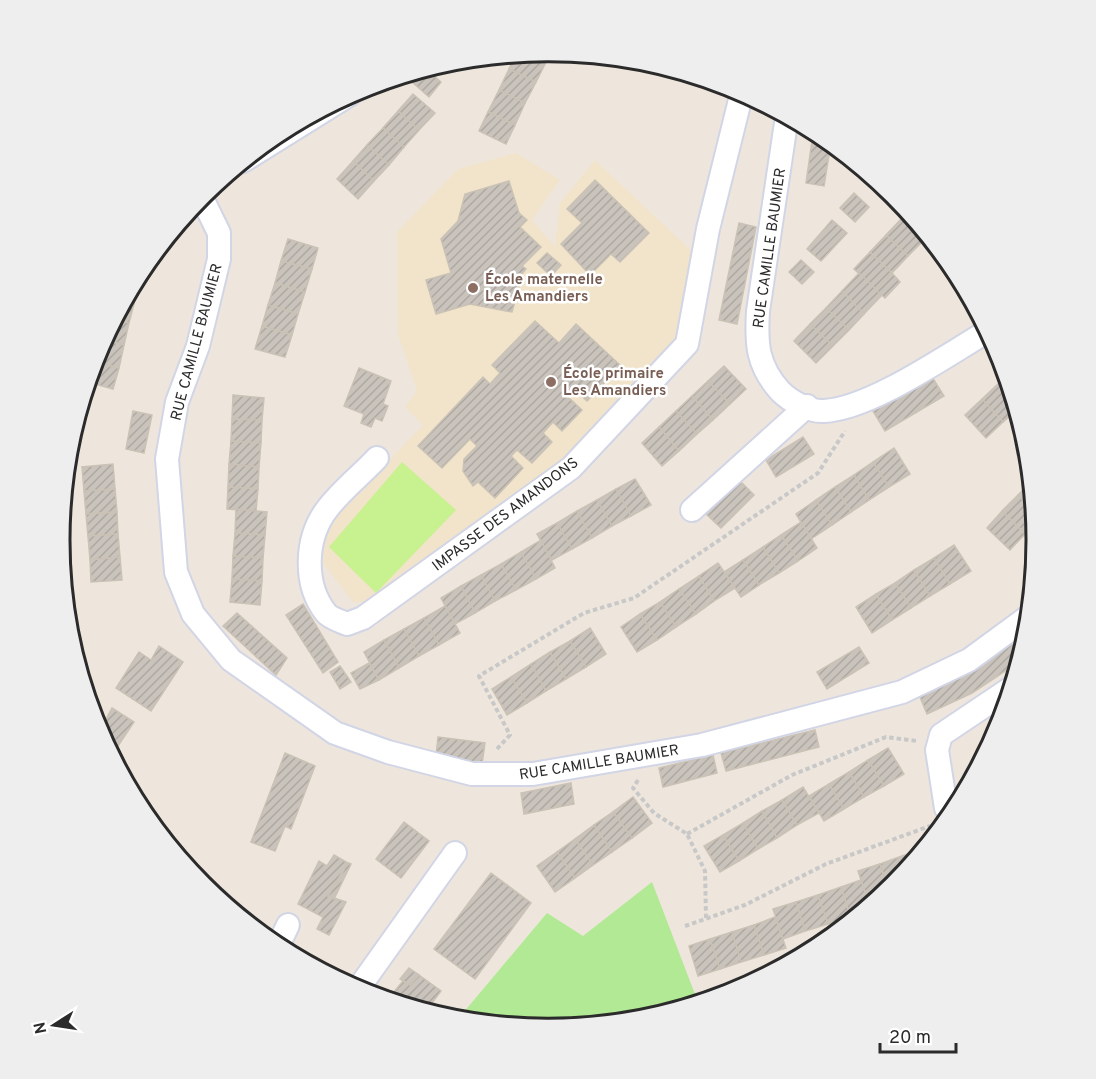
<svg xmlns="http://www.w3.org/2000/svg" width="1096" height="1079" font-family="Overpass,sans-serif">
  <defs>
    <pattern id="building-hatch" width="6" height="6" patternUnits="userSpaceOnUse" patternTransform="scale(1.5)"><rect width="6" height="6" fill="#c9c3bc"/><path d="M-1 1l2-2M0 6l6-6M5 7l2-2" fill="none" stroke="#ada8a2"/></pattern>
  </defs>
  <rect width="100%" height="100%" fill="#eee6dc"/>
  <path fill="#f1e4ca" d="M516,153L560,180L532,220L555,247L560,203L595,160L697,256L677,338L561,461L370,602H353L323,563L326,535L341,511L423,425L405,407L417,391L398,335L397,232L458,169Z"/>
  <path fill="#b1e994" d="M652,882L698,1002L643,1019L548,1028L458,1019L547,913L583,936Z"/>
  <path fill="#c8f18f" d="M402,462L456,510L376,593L329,547Z"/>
  <g fill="url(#building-hatch)" stroke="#cac2b5" stroke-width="1.5">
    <path d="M550,51L546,62L527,53L548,51Z"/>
    <path d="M527,53L546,62L536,82L509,69L516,54Z"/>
    <path d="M423,69H426L441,82L429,97L412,82Z"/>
    <path d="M509,69L536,82L525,103L499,90Z"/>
    <path d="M499,90L525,103L515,125L488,112Z"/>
    <path d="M413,94L435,113L419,130L398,111Z"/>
    <path d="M398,111L419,130L404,147L383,128Z"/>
    <path d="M488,112L515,125L506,144L479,131Z"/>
    <path d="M383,128L404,147L389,165L367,145Z"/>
    <path d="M813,134L823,136L831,143L824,186L806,183Z"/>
    <path d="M367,145L389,165L374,181L353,161Z"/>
    <path d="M353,161L374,181L358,199L337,179Z"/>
    <path d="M595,180L649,233L620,262L611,254L590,275L561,244L582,223L567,209Z"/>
    <path d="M509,181L519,213L527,220L520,227L541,247L522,266L526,269L521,275L522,277L512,312L470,304L436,314L426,280L451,273L441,239L458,221L465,194Z"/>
    <path d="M854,193L869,207L855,222L840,208Z"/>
    <path d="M908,212L928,236L924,240L902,218Z"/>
    <path d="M902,218L924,240L908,256L886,235Z"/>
    <path d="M832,220L847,233L821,261L807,249Z"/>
    <path d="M739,223L756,227L737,324L719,320Z"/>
    <path d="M886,235L908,256L892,273L870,252Z"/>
    <path d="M288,239L318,248L312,269L281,261Z"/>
    <path d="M870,252L892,273L876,290L854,269Z"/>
    <path d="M547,253L561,265L551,276L537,263Z"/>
    <path d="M801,260L814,272L802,284L789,272Z"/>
    <path d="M281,261L312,269L305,292L275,283Z"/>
    <path d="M859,273L882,295L864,314L842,291Z"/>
    <path d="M892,273L900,282L885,298L876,290Z"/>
    <path d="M136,278L140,279L135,300L126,298Z"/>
    <path d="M275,283L305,292L298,314L268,305Z"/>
    <path d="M842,291L864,314L849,330L826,308Z"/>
    <path d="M126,298L135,300L129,323L115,319Z"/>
    <path d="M268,305L298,314L292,335L262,326Z"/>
    <path d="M826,308L849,330L833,346L810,324Z"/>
    <path d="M115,319L129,323L124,345L104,340Z"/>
    <path d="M535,321L559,343L576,324L621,366L587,401L574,389L568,397L582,410L562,431L553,422L543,433L552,442L532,463L517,450L511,456L523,468L495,498L478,482L473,486L463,471L464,459L477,446L470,439L442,468L418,446L483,377L490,384L500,373L492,365Z"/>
    <path d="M810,324L833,346L816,363L794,341Z"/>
    <path d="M262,326L292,335L285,357L255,349Z"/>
    <path d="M104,340L124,345L119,368L94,362Z"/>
    <path d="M94,362L119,368L113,389L88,382Z"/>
    <path d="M724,366L746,389L730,404L708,381Z"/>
    <path d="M359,368L391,381L383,404L388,406L382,421L375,418L371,427L361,423L364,414L344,406Z"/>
    <path d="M1006,376L1013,398L999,383Z"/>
    <path d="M932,377L944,396L885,431L873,411Z"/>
    <path d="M708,381L730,404L713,420L692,396Z"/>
    <path d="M999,383L1013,398L1017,410L1003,422L982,399Z"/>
    <path d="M233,395L264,398L262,420L232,419Z"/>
    <path d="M692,396L713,420L697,434L676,411Z"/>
    <path d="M982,399L1003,422L986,438L965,415Z"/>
    <path d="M133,411L152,415L144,453L126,449Z"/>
    <path d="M676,411L697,434L679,451L659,427Z"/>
    <path d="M232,419L262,420L261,443L231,441Z"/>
    <path d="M659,427L679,451L662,466L642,443Z"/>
    <path d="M803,437L814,454L776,477L766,460Z"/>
    <path d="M231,441L261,443L259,467L229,464Z"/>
    <path d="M894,448L910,474L889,487L873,462Z"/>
    <path d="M873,462L889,487L869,500L854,475Z"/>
    <path d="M113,464L115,489L84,491L82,467Z"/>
    <path d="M229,464L259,467L258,489L228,487Z"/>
    <path d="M854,475L869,500L851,512L835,487Z"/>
    <path d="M635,479L651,505L631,516L616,489Z"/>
    <path d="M739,480L754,495L721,528L706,514Z"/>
    <path d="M1031,482L1034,510L1018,495Z"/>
    <path d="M228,487L258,489L256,511L227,509Z"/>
    <path d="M835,487L851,512L832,525L816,500Z"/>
    <path d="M115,489L117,512L86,514L84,491Z"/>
    <path d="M616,489L631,516L612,526L597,500Z"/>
    <path d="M1018,495L1034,510L1035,523L1025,534L1002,511Z"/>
    <path d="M597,500L612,526L592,538L577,511Z"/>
    <path d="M816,500L832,525L811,539L796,514Z"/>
    <path d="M236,509L267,512L265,535L235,533Z"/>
    <path d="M577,511L592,538L572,549L557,523Z"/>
    <path d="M1002,511L1025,534L1010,550L987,528Z"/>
    <path d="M117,512L118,534L88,536L86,514Z"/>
    <path d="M801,522L817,548L798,561L781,535Z"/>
    <path d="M557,523L572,549L552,560L537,534Z"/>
    <path d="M235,533L265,535L263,558L233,556Z"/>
    <path d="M118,534L120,557L90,560L88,536Z"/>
    <path d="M781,535L798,561L779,573L763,547Z"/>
    <path d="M541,540L555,568L536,579L521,552Z"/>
    <path d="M954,545L971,571L950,584L934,558Z"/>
    <path d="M763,547L779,573L759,585L743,560Z"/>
    <path d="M521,552L536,579L516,590L501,564Z"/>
    <path d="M233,556L263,558L262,581L232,579Z"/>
    <path d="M120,557L122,580L91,582L90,560Z"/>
    <path d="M934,558L950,584L930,596L914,570Z"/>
    <path d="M743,560L759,585L741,597L724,572Z"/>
    <path d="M718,563L735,588L714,601L699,576Z"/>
    <path d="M501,564L516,590L495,601L481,575Z"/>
    <path d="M914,570L930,596L911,608L895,583Z"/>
    <path d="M481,575L495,601L475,613L461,586Z"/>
    <path d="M699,576L714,601L696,614L679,589Z"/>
    <path d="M232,579L262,581L260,605L230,602Z"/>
    <path d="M895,583L911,608L892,620L876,594Z"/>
    <path d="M461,586L475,613L455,624L441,598Z"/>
    <path d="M679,589L696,614L676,627L660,602Z"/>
    <path d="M876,594L892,620L872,633L856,607Z"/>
    <path d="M660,602L676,627L657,640L640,614Z"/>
    <path d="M303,604L338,662L323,673L286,615Z"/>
    <path d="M445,606L460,633L439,645L424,618Z"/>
    <path d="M237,613L287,658L276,675L223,626Z"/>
    <path d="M640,614L657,640L637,652L621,627Z"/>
    <path d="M424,618L439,645L419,656L404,629Z"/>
    <path d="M590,628L606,654L586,667L570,641Z"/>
    <path d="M404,629L419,656L399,668L384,640Z"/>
    <path d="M384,640L399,668L379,680L364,652Z"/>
    <path d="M570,641L586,667L566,679L550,652Z"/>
    <path d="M1012,644L1020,657L1019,662L972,693L927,714L920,697L972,671Z"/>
    <path d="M159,646L183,662L151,711L116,688L139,652L151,660Z"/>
    <path d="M859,647L869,663L827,689L817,672Z"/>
    <path d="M550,652L566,679L546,691L531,664Z"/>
    <path d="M369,663L379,680L360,689L351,673Z"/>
    <path d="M531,664L546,691L527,703L511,677Z"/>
    <path d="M340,666L351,682L340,689L330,672Z"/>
    <path d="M511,677L527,703L507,715L492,689Z"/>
    <path d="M112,708L134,722L112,755L93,713L105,721Z"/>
    <path d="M815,730L819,747L726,771L721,753Z"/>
    <path d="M438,737L485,743L482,764L436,756Z"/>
    <path d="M888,748L904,774L884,786L868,760Z"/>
    <path d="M285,753L315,766L291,829L285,826L275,851L251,842Z"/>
    <path d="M713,755L717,773L663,787L659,768Z"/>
    <path d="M868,760L884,786L864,797L849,772Z"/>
    <path d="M849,772L864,797L844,809L829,784Z"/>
    <path d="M571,783L574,804L524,814L521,793Z"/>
    <path d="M829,784L844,809L824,821L809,796Z"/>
    <path d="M803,787L819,813L797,825L782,800Z"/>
    <path d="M633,797L652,823L632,838L613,812Z"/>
    <path d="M782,800L797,825L777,838L762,811Z"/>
    <path d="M762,811L777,838L758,849L743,823Z"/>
    <path d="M613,812L632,838L612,852L594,825Z"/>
    <path d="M404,822L429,841L401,878L376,859Z"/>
    <path d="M743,823L758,849L739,861L723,835Z"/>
    <path d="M594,825L612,852L593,865L575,839Z"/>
    <path d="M723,835L739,861L720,872L704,846Z"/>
    <path d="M575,839L593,865L575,878L557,852Z"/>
    <path d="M923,849L906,869L902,856Z"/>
    <path d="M557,852L575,878L555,892L537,866Z"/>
    <path d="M334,855L348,863L328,896L346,902L329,935L317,929L323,917L298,904L319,861L327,866Z"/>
    <path d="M902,856L906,869L888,889L880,864Z"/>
    <path d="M348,863L351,864L334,899L328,896Z"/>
    <path d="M880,864L888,889L879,897L868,901L858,871Z"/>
    <path d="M491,873L531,903L475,979L434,949Z"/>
    <path d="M861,880L869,905L850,916L841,887Z"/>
    <path d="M841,887L850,916L828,924L818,895Z"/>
    <path d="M818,895L828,924L805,931L796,902Z"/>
    <path d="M796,902L805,931L783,939L773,909Z"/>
    <path d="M775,917L786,948L764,955L754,925Z"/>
    <path d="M754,925L764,955L741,962L732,932Z"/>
    <path d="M732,932L741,962L720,969L710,939Z"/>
    <path d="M710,939L720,969L698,976L689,946Z"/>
    <path d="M309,956L336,976L306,961Z"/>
    <path d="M409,968L419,975L410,985L400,979Z"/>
    <path d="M419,975L441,991L426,1011L388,999L403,981L410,985Z"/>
  </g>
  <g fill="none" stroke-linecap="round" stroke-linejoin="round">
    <defs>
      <g id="minor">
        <path d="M787,116L758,311C756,344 757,365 780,391C790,401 809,412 824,411C870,409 947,355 988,331"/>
        <path d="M243,161L349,95"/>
        <path d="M201,196L219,233V259L198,346L177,402L167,459L176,572L193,614L231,660L335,733L388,752L472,774H533L702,745L902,692L969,660L1029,616"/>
        <path d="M377,458C361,475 342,490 328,508C305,537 303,584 326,613C330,618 340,621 347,624L363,618L571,468L687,344L708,229L742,92"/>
        <path d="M692,510L807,406"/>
        <path d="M946,808L937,750L941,735L1011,688"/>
        <path d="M278,946L288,925"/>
        <path d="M358,989L455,853"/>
      </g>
    </defs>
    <use href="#minor" stroke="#d1d5e5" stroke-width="26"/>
    <g stroke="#c8c8c8" stroke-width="4" stroke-dasharray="4.5 3" stroke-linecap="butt">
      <path d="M497,749L510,735L479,676L584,613L634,598L818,473L845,431"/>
      <path d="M638,780L633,788L654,813L687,834L705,871L706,918"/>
      <path d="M687,834L792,775L886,737L917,741"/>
      <path d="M685,926L745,905L826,864L930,826"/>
    </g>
    <use href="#minor" stroke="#fff" stroke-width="22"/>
  </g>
  <g fill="#8d6e63" stroke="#fff" stroke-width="2">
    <circle cx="473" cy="288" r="6"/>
    <circle cx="551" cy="382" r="6"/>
  </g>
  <g text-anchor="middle" stroke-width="5" stroke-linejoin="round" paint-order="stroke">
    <g font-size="15" fill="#2b2b2b" stroke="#fff">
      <text transform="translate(769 248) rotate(-82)" y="5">RUE CAMILLE BAUMIER</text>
      <text transform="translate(196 342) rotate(-75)" y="5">RUE CAMILLE BAUMIER</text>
      <text transform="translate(505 514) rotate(-37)" y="5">IMPASSE DES AMANDONS</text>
      <text transform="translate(599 762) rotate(-9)" y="5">RUE CAMILLE BAUMIER</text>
    </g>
    <g font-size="15" font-weight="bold" fill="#785e54" stroke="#fff" text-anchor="start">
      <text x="485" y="284">École maternelle<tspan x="485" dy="17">Les Amandiers</tspan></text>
      <text x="563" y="378">École primaire<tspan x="563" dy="17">Les Amandiers</tspan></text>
    </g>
  </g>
  <path d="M0 0H1096V1079H0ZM70 540a478 478 0 1 1 956 0a478 478 0 1 1-956 0Z" fill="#eee" fill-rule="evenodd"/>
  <path fill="none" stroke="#2b2b2b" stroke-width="3" d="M70 540a478 478 0 1 1 956 0a478 478 0 1 1-956 0Z"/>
  <g transform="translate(54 1025) rotate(258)" stroke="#ffffff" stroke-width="4.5" paint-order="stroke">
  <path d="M0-4.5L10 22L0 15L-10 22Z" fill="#2b2b2b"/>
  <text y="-9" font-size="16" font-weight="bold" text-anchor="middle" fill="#2b2b2b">N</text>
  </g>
  <path d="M880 1043v9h76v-9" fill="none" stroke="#2b2b2b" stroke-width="3"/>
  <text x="889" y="1043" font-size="18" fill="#2b2b2b" stroke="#ffffff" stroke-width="4.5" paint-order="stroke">20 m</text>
</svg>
